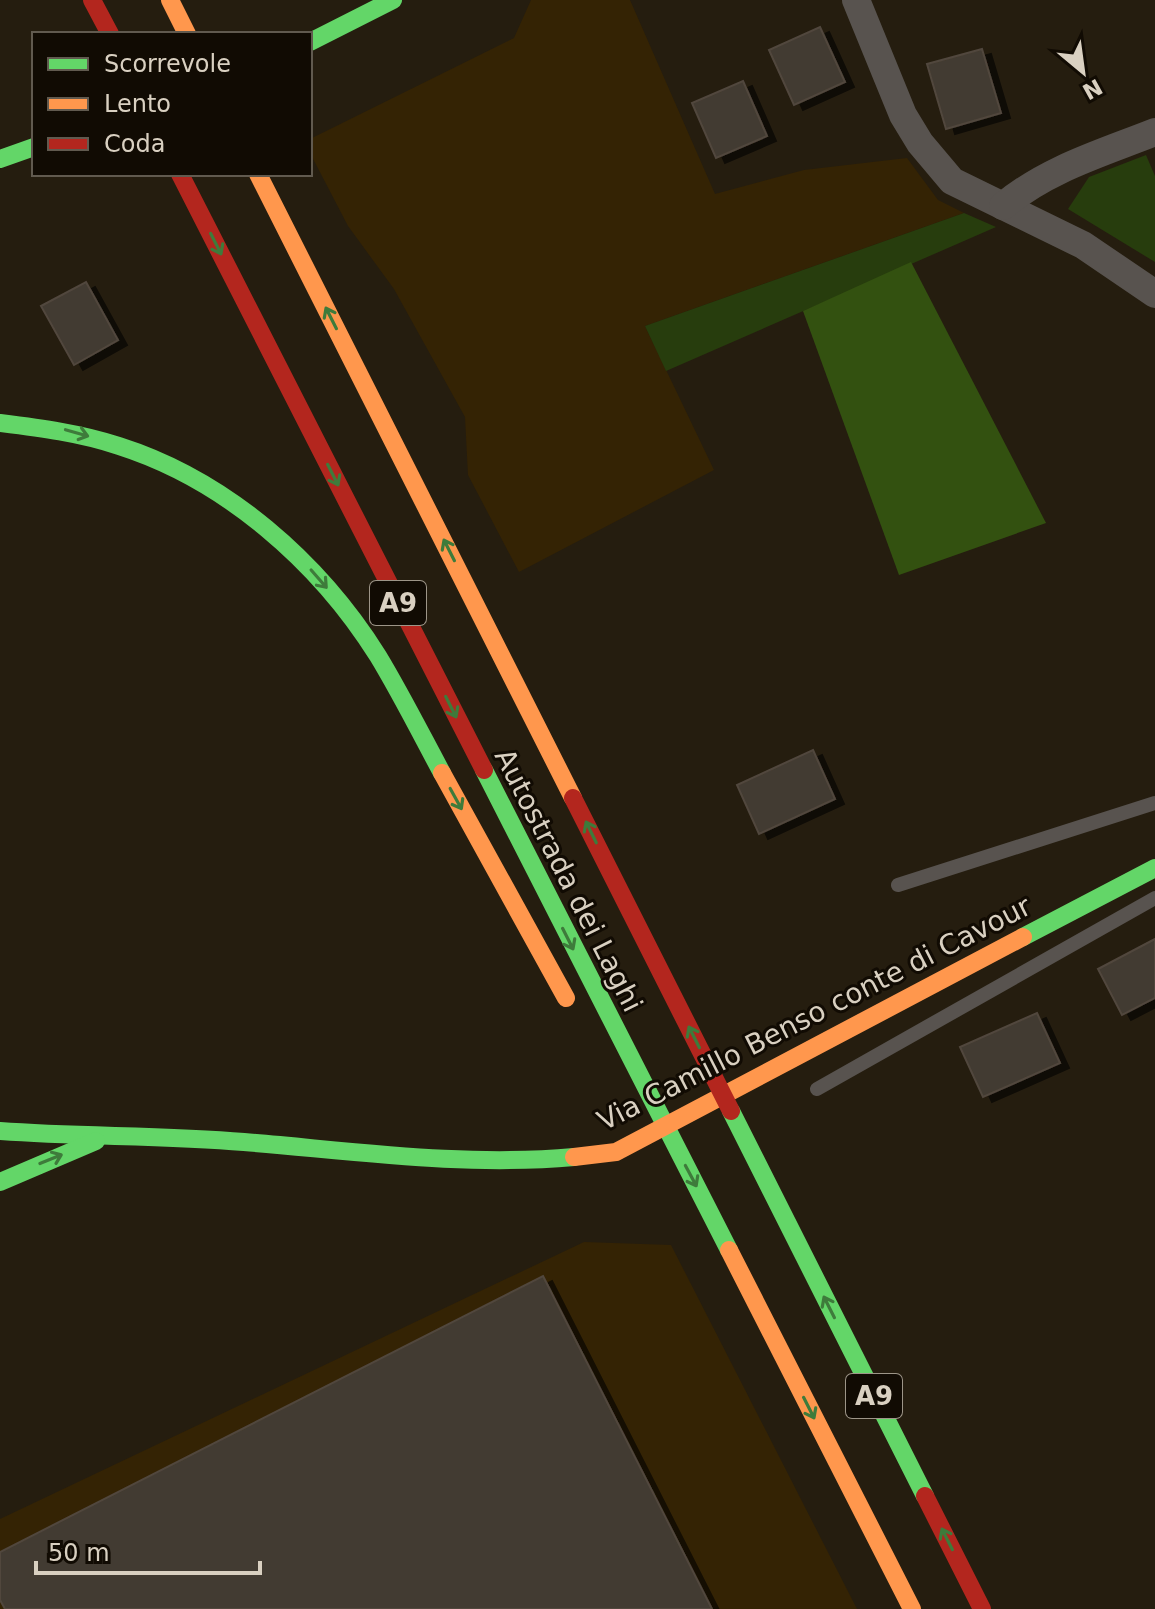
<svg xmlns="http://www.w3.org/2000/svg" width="1155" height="1609" font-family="'DejaVu Sans',sans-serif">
  <defs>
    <filter id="shadow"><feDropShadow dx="9" dy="5" stdDeviation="0" flood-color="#0009"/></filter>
  </defs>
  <rect width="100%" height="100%" fill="#251d0f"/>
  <g fill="#342304">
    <path d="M531,0H630L715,194L804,170L907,158L938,200L964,213L645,326L714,470L519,572L468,475L465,417L394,289L348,226L310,153V139L514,38Z"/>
    <path d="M584,1242L671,1245L857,1609H0V1519Z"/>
  </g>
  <g fill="#273d0d">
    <path d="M1146,155L1155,176V262L1068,209L1089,177Z"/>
    <path d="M964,213L996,227L666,371L645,326Z"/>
  </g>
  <path fill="#335110" d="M911,262L1046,523L899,575L803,311Z"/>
  <g fill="#433b30" stroke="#51473e" stroke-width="2" filter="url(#shadow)">
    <path d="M820,27L845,82L794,105L769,50Z"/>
    <path d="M982,49L1001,113L946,129L927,64Z"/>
    <path d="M743,81L767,136L716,158L692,103Z"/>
    <path d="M86,282L118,340L74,365L41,306Z"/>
    <path d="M813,750L835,799L759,834L737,785Z"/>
    <path d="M1155,939V998L1122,1015L1098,969Z"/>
    <path d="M1037,1013L1060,1063L983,1097L960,1047Z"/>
    <path d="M543,1276L712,1609H5L0,1600V1552Z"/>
  </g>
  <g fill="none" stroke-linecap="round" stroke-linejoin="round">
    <g stroke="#58534f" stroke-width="14">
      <path d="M898,885L1155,803"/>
      <path d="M817,1089L1155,898"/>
    </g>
    <g stroke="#58534f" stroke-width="28">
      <path d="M856,0L903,115L920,143L952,181L1083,245L1155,294"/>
      <path d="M1003,206C1047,169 1102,153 1155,132"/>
    </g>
    <g stroke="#63d668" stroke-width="18">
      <path d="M310,42L393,0"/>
      <path d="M0,159L34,147"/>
      <path d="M0,423C40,428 80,433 119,446C226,480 319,562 378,656C401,694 421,734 442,773"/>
      <path d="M484,770L729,1250"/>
      <path d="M1023,937L1155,868"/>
      <path d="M731,1111L925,1496"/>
      <path d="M0,1131C81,1137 163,1135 244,1142C354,1151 464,1167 574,1157"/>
      <path d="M0,1182L96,1141"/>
    </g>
    <g stroke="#ff974d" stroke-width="18">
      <path d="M170,0L187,34"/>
      <path d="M258,174L573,798"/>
      <path d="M442,773L566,998"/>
      <path d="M574,1157L616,1152L1023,937"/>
      <path d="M729,1250L912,1609"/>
    </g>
    <g stroke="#b3261e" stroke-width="18">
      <path d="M92,0L110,34"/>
      <path d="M180,174L484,770"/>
      <path d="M573,798L731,1111"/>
      <path d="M925,1496L982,1609"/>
    </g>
  </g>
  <defs><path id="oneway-shaft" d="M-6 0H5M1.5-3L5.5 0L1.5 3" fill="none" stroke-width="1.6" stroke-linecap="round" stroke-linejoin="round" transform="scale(2)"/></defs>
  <g stroke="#3e7b3b">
    <use href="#oneway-shaft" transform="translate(216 244) rotate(63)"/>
    <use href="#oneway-shaft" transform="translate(331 318) rotate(-117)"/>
    <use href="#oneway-shaft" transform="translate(77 433) rotate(16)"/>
    <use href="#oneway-shaft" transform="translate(333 475) rotate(63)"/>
    <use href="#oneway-shaft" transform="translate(449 550) rotate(-117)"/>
    <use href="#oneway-shaft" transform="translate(319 579) rotate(49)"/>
    <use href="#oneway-shaft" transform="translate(451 707) rotate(63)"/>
    <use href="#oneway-shaft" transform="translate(456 799) rotate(61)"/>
    <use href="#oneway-shaft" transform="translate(591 832) rotate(-116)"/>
    <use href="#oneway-shaft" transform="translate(568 939) rotate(63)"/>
    <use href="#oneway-shaft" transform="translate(694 1037) rotate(-117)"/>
    <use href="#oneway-shaft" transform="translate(51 1159) rotate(-22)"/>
    <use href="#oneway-shaft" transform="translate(691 1176) rotate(62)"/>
    <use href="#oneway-shaft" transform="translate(829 1307) rotate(-117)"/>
    <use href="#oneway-shaft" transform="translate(809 1408) rotate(63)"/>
    <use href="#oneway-shaft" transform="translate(947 1539) rotate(-117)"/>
  </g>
  <g text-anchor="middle" stroke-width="6" stroke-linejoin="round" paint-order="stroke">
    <g fill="#110b03" stroke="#9d9588" stroke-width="2">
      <rect x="370" y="581" width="56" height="44" rx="6"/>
      <rect x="846" y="1374" width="56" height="44" rx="6"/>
    </g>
    <g font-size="26" font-weight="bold" fill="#d9d0c1">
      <text x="398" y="612">A9</text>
      <text x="874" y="1405">A9</text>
    </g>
    <g font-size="28" fill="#d9d0c1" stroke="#110b03">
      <text transform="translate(569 880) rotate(63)" y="10">Autostrada dei Laghi</text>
      <text transform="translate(814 1013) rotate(-27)" y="10">Via Camillo Benso conte di Cavour</text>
    </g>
  </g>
  <rect x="32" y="32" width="280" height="144" fill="#110b03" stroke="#615a4f" stroke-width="2"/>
  <rect x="48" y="58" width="40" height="12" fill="#63d668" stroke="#615a4f" stroke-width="2"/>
  <text x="104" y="72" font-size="24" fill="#d9d0c1">Scorrevole</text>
  <rect x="48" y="98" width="40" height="12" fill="#ff974d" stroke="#615a4f" stroke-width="2"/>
  <text x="104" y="112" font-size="24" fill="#d9d0c1">Lento</text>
  <rect x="48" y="138" width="40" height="12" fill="#b3261e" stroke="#615a4f" stroke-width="2"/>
  <text x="104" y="152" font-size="24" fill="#d9d0c1">Coda</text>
  <g transform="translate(1083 72) rotate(151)" stroke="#110b03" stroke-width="6" paint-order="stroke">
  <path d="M0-6L14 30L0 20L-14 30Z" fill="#d9d0c1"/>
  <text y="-12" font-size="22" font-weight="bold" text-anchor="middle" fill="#d9d0c1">N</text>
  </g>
  <path d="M36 1561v12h224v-12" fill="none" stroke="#d9d0c1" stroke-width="4"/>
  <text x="48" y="1561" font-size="24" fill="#d9d0c1" stroke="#110b03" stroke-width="6" paint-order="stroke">50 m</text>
</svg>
